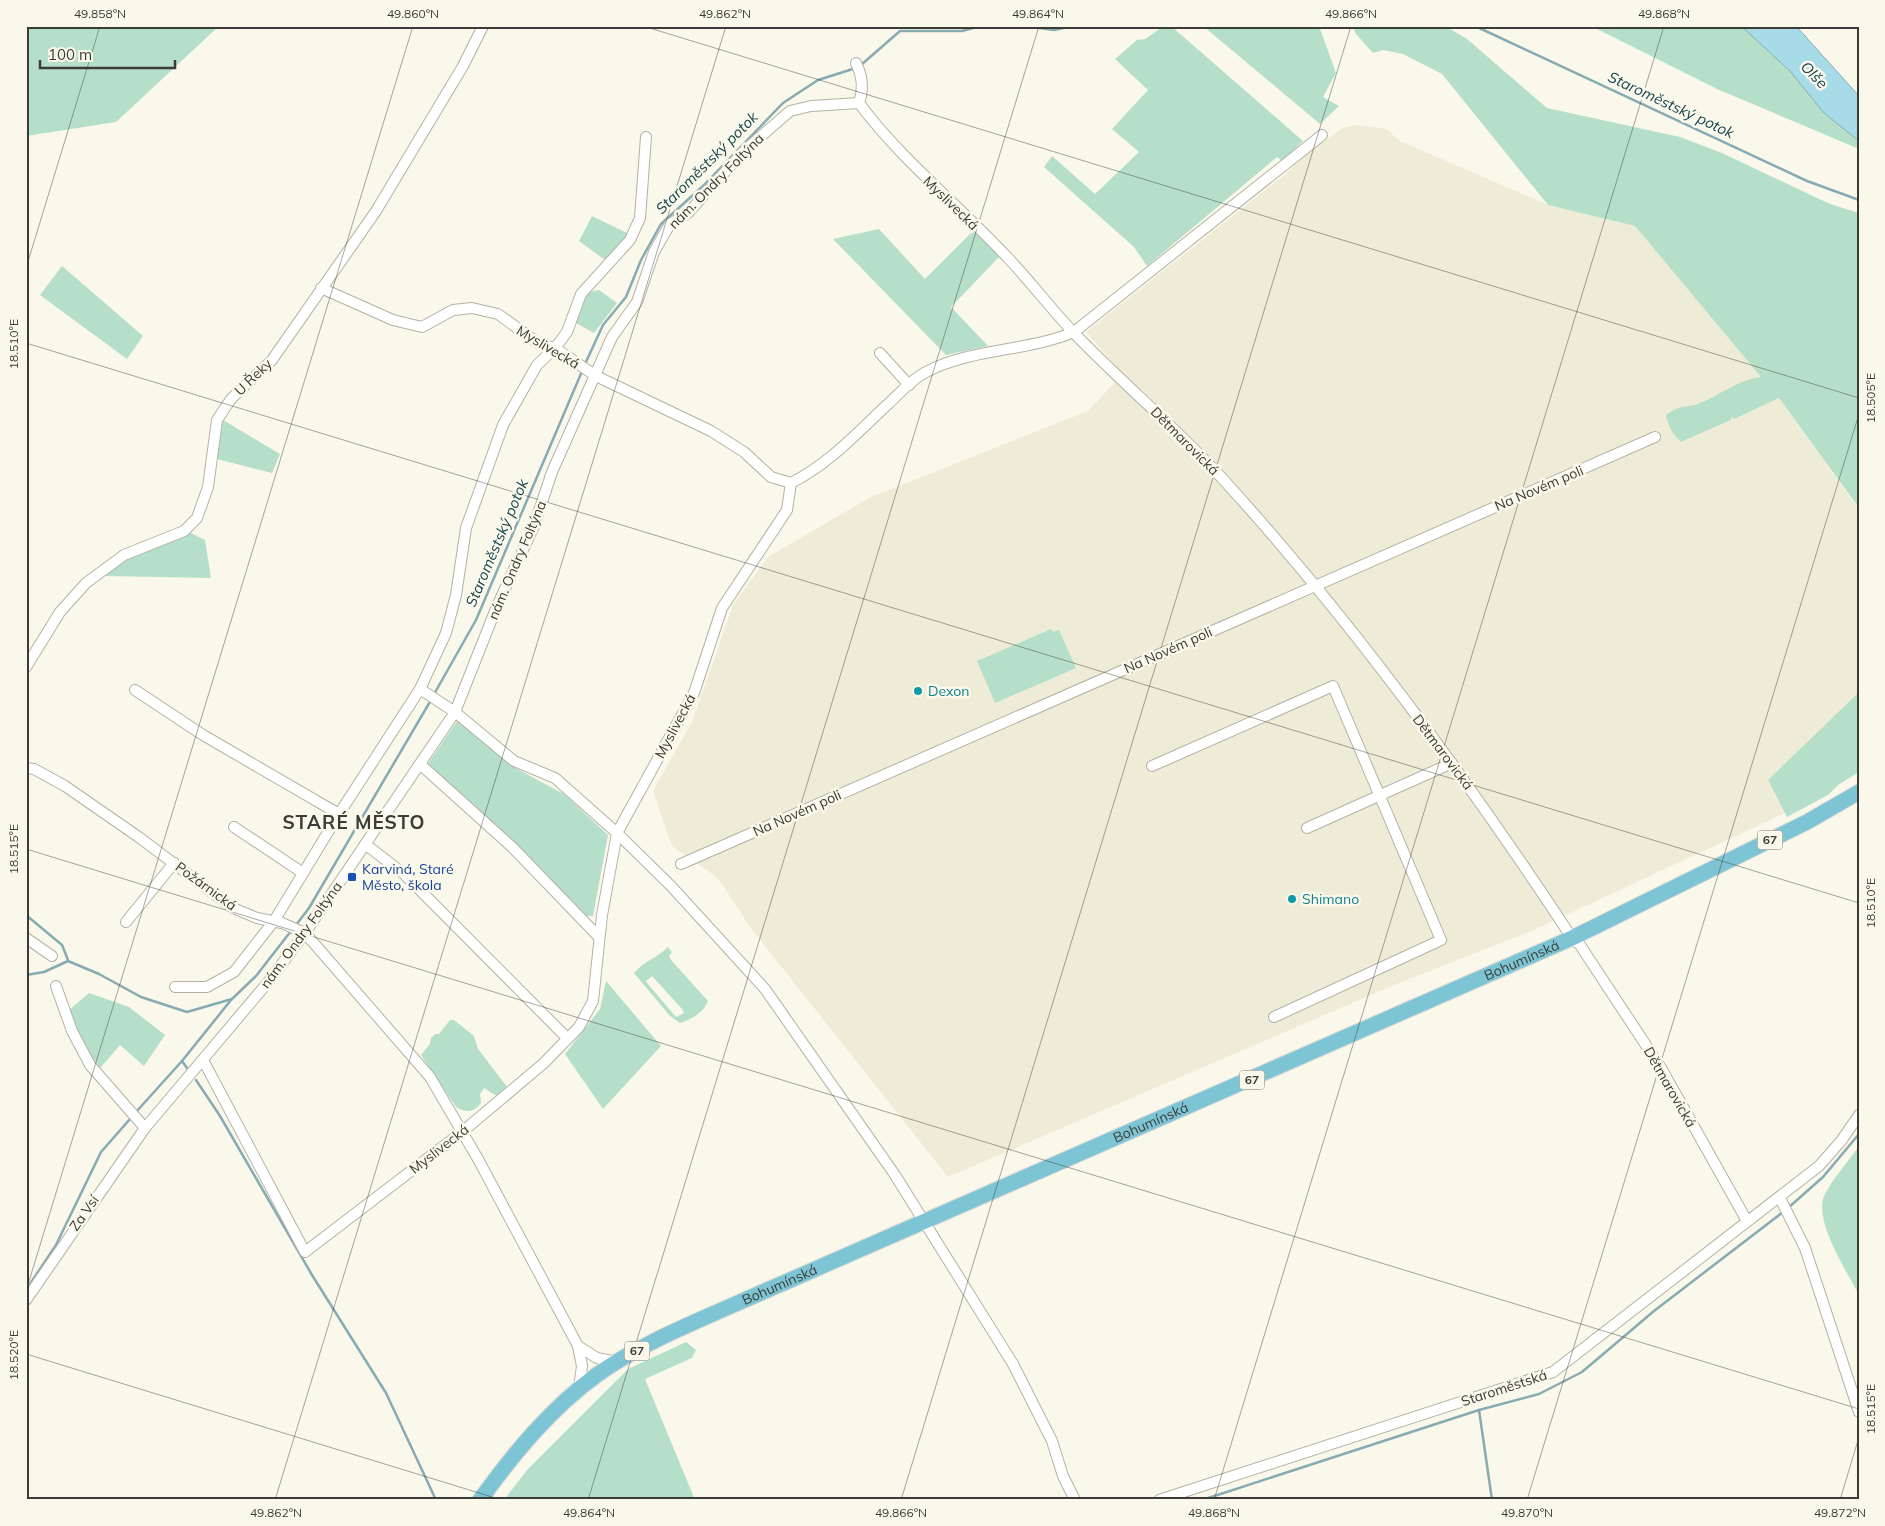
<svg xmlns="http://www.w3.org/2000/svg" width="1885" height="1526" font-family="Mulish,sans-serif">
  <rect width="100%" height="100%" fill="#faf8ea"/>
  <path fill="#eeebd7" d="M1357,125L1386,129L1400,141L1548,205L1635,226L1762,378L1749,379L1700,403L1669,411L1682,442L1731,420V417L1734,419L1779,398L1859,510V692L1768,780L1785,813L1536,929L1394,985L948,1177L750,927L718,878L672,846L653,791L692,722L733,605L768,557L869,498L1088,411L1123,374L1086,332L1287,173L1307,153L1343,128Z"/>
  <g fill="#b6dfc9" fill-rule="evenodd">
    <path d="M26,26H219L116,122L26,136Z"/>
    <path d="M1164,26H1171L1303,141L1282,161L1277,157L1147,266L1134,247L1044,167L1052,156L1095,194L1139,152L1112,129L1148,90L1115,59L1137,40L1145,39Z"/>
    <path d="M1203,26H1319L1336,73L1323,97L1339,106L1320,124Z"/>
    <path d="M1353,26H1445L1467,39L1547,108L1680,137L1722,153L1830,204L1859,213V508L1779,398L1734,419L1731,417V420L1681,442C1672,434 1669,427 1666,416C1671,408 1684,407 1694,405C1717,398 1738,379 1761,377L1635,226L1548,205L1442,74L1403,54L1383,50L1373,53L1356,34Z"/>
    <path d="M1591,26H1741L1790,71L1824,113L1859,141V149L1717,89Z"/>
    <path d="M592,216L629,234L605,260L579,241Z"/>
    <path d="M879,229L925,279L973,231L1000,256L951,307L988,346L946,355L833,239Z"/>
    <path d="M62,266L143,336L127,359L40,295Z"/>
    <path d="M599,290L617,303L594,333L574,322L588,292Z"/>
    <path d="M223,420L280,454L272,473L217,459Z"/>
    <path d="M189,532L205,540L211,578L105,576L132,556Z"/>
    <path d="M1051,629L1053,632L1059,630L1076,668L995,703L977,661Z"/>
    <path d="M1859,692V772L1838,785L1828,795L1787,817L1768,780Z"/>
    <path d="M457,721L517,769L564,794L608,835L593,916H584L427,765Z"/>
    <path d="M668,947L672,952L669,956L671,960L708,1001C704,1012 691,1020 680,1023L670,1016L634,973C643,962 658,957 668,947ZM652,976L683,1010L684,1013L676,1017L647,983L646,981Z"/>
    <path d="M606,981L661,1046L603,1109L565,1054L600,1009Z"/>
    <path d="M89,993L129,1007L165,1035L144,1066L120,1045L100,1068L75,1032L68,1011Z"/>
    <path d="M450,1020H454L474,1036L478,1049L508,1088L497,1096L484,1088L480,1094L481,1103C473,1113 466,1113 456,1107L421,1055L430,1044L431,1038L435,1034H439Z"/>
    <path d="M1859,1146V1295C1847,1271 1812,1219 1825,1194C1834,1177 1848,1162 1859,1146Z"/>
    <path d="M686,1342L696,1350L692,1358L645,1379L695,1500H504L527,1470L628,1369Z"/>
  </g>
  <path fill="#a7dbe8" stroke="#87abb3" d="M1741,26H1796L1859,96V141L1824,113L1790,71Z"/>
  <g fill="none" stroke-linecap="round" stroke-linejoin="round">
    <g stroke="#87abb3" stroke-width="2.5">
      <path d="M1025,26L1054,30L1073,26"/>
      <path d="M1475,26L1807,181L1859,200"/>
      <path d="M861,65L900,31H962L981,26"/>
      <path d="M585,364L603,325L626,297L641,260L661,224L703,186L783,103L818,80L856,68"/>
      <path d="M433,696L476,620L583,369"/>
      <path d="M26,915L62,945L68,960"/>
      <path d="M296,925L309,908L431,700"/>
      <path d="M26,975L44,972L68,961L99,974L141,997L187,1012L232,999L256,976L291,931"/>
      <path d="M187,1068L182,1061L231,1000"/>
      <path d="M196,1080L220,1116L312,1275L386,1393L436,1500"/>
      <path d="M136,1112L182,1061"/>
      <path d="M1788,1208L1823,1177L1859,1134"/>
      <path d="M26,1290L56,1245L101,1152L130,1119"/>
      <path d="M1479,1410L1492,1500"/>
      <path d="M1202,1500L1479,1410L1539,1394L1582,1372L1654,1311L1783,1212"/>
    </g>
    <defs>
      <g id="street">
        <path d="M856,63C863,77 864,89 859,103"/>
        <path d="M859,103C902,161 959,205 1008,258C1031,282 1051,309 1074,333C1121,382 1174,426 1220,476C1351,619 1466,777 1572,938L1580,945L1661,1068L1747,1221"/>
        <path d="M321,288L393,320L422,327L453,310L472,308L498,314L538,343L555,348L596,376L711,431L744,452L771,477L791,483C829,464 857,433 888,404C900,393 912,379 926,372C972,348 1026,352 1074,332L1322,135"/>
        <path d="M880,353L909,385"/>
        <path d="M26,667L60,612L86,583L124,555L184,531L197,518L208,487L217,420L231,399L272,360L376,211L463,66L483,26"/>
        <path d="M420,689L455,712L514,761L555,778L617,833L671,886L765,989L895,1175L1013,1364L1052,1441L1063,1476L1075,1500"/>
        <path d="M135,690L203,735L339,814"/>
        <path d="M421,765L512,847L599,937"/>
        <path d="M1152,766L1333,686L1441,940L1274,1017"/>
        <path d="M26,768L34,769L65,786L140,838L233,908L257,918L282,923L305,933L430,1077L478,1159L578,1346L597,1358L617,1362"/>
        <path d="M234,827L303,873"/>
        <path d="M1307,828L1452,763"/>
        <path d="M365,844L404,874L567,1038"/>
        <path d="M681,864L1655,437"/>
        <path d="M126,922L174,863"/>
        <path d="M26,938L52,956"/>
        <path d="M56,986L72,1031L90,1065L145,1128"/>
        <path d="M175,987H207L234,972L274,921L339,814L420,689L446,633L456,595L466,528L503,425L537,365L555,348L567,332L581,294L630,240L640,218L646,137"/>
        <path d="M203,1060L305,1252L462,1132L544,1063L579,1027L593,1001L602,915L617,833L694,693L722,608L787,510L791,483"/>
        <path d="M1780,1198L1805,1248L1859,1412"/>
        <path d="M26,1300L145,1128L269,981L305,933L455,712L497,606L534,526L552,472L612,337L637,302L654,252L670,224L688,213L744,151L790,111L811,106L859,103"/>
        <path d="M578,1346L582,1366L579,1388"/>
        <path d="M1159,1500L1553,1372L1819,1166L1841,1141L1859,1115"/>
      </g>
      <g id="primary">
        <path id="s1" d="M480,1500C514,1453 551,1408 598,1374C636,1347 681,1328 724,1309L1572,938L1807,822L1859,792"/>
      </g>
    </defs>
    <use href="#street" stroke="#b4b2a5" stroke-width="12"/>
    <use href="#primary" stroke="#d8d8d7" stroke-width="17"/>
    <use href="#street" stroke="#fff" stroke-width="10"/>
    <use href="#primary" stroke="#7dc5d5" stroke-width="15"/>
  </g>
  <path fill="none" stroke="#3c3c36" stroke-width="1" stroke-opacity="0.45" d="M643,26L1859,398M26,268L100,26M26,343L1859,903M26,849L1859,1409M26,1291L413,26M26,1354L502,1500M275,1500L726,26M588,1500L1039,26M901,1500L1351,26M1214,1500L1664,26M1527,1500L1859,414M1840,1500L1859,1437"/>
  <g fill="#0f9aa8" stroke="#faf8ea" stroke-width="2">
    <circle cx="918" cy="691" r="5"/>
    <circle cx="1292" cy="899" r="5"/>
  </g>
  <rect fill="#1a4fb4" stroke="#faf8ea" stroke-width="2" x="347" y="872" width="10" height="10" rx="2.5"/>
  <g text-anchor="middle" stroke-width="5" stroke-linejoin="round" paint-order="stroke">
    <g fill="#faf8ea" stroke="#75746c" stroke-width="1">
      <rect x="1757.5" y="830.5" width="25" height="19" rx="4"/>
      <rect x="1239.5" y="1070.5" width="25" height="19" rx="4"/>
      <rect x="624.5" y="1341.5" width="25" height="19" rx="4"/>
    </g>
    <g font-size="12" font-weight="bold" fill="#3c3c36">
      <text x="1770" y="844">67</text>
      <text x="1252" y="1084">67</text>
      <text x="637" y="1355">67</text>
    </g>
    <g font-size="14" fill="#3c3c36" stroke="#faf8ea">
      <text transform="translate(716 181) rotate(-45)" y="5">nám. Ondry Foltýna</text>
      <text transform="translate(951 203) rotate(44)" y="5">Myslivecká</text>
      <text transform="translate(548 347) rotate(31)" y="5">Myslivecká</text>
      <text transform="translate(253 377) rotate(-44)" y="5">U Řeky</text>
      <text transform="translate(1185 441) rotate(45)" y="5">Dětmarovická</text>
      <text transform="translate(1539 488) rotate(-23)" y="5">Na Novém poli</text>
      <text transform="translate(517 560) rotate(-67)" y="5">nám. Ondry Foltýna</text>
      <text transform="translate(1168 650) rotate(-24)" y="5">Na Novém poli</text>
      <text transform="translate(675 726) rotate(-62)" y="5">Myslivecká</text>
      <text transform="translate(1443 752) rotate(53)" y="5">Dětmarovická</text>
      <text transform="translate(797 813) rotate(-24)" y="5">Na Novém poli</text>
      <text transform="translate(206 886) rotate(36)" y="5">Požárnická</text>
      <text transform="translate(301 935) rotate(-54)" y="5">nám. Ondry Foltýna</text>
      <text dy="5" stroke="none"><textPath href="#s1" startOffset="1186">Bohumínská</textPath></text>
      <text transform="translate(1670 1087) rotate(60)" y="5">Dětmarovická</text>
      <text dy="5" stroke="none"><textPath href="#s1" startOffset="781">Bohumínská</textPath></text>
      <text transform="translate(439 1149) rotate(-38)" y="5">Myslivecká</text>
      <text transform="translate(84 1213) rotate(-55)" y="5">Za Vsí</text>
      <text dy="5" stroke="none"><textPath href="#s1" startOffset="376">Bohumínská</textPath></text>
      <text transform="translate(1504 1388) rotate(-18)" y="5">Staroměstská</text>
    </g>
    <g font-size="14" fill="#0d838f" stroke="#faf8ea" text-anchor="start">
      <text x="928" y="696">Dexon</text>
      <text x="1302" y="904">Shimano</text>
    </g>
    <g font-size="14" fill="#164399" stroke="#faf8ea" text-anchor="start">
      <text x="362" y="874">Karviná, Staré<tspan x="362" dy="16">Město, škola</tspan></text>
    </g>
    <g font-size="15" font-style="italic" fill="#17454f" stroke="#faf8ea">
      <text transform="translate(1814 75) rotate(46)" y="5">Olše</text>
      <text transform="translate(1671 105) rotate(25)" y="5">Staroměstský potok</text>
      <text transform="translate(707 163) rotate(-45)" y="5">Staroměstský potok</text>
      <text transform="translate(497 543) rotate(-67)" y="5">Staroměstský potok</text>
    </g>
    <g font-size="19" font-weight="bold" letter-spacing="1" fill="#3c3c36" stroke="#faf8ea">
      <text x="354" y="829">STARÉ MĚSTO</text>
    </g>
  </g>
  <rect width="1885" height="1526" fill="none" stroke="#faf8ea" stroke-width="55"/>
  <path d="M40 60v8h135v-8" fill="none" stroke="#3c3c36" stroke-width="2.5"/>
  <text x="48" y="60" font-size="15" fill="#3c3c36" stroke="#faf8ea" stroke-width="4" paint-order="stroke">100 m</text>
  <rect x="28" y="28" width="1830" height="1470" fill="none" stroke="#3c3c36" stroke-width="2"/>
  <g font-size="12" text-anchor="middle" fill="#3c3c36">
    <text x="100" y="18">49.858°N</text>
    <text x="413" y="18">49.860°N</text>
    <text x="725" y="18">49.862°N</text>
    <text x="1038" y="18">49.864°N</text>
    <text x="1351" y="18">49.866°N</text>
    <text x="1664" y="18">49.868°N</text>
    <text transform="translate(14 344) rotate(-90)" y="4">18.510°E</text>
    <text transform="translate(1871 398) rotate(-90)" y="4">18.505°E</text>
    <text transform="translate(14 849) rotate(-90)" y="4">18.515°E</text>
    <text transform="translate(1871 903) rotate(-90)" y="4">18.510°E</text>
    <text transform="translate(14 1355) rotate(-90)" y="4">18.520°E</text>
    <text transform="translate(1871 1409) rotate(-90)" y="4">18.515°E</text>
    <text x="276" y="1517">49.862°N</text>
    <text x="589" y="1517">49.864°N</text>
    <text x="901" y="1517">49.866°N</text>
    <text x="1214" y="1517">49.868°N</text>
    <text x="1527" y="1517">49.870°N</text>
    <text x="1840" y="1517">49.872°N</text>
  </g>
</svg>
